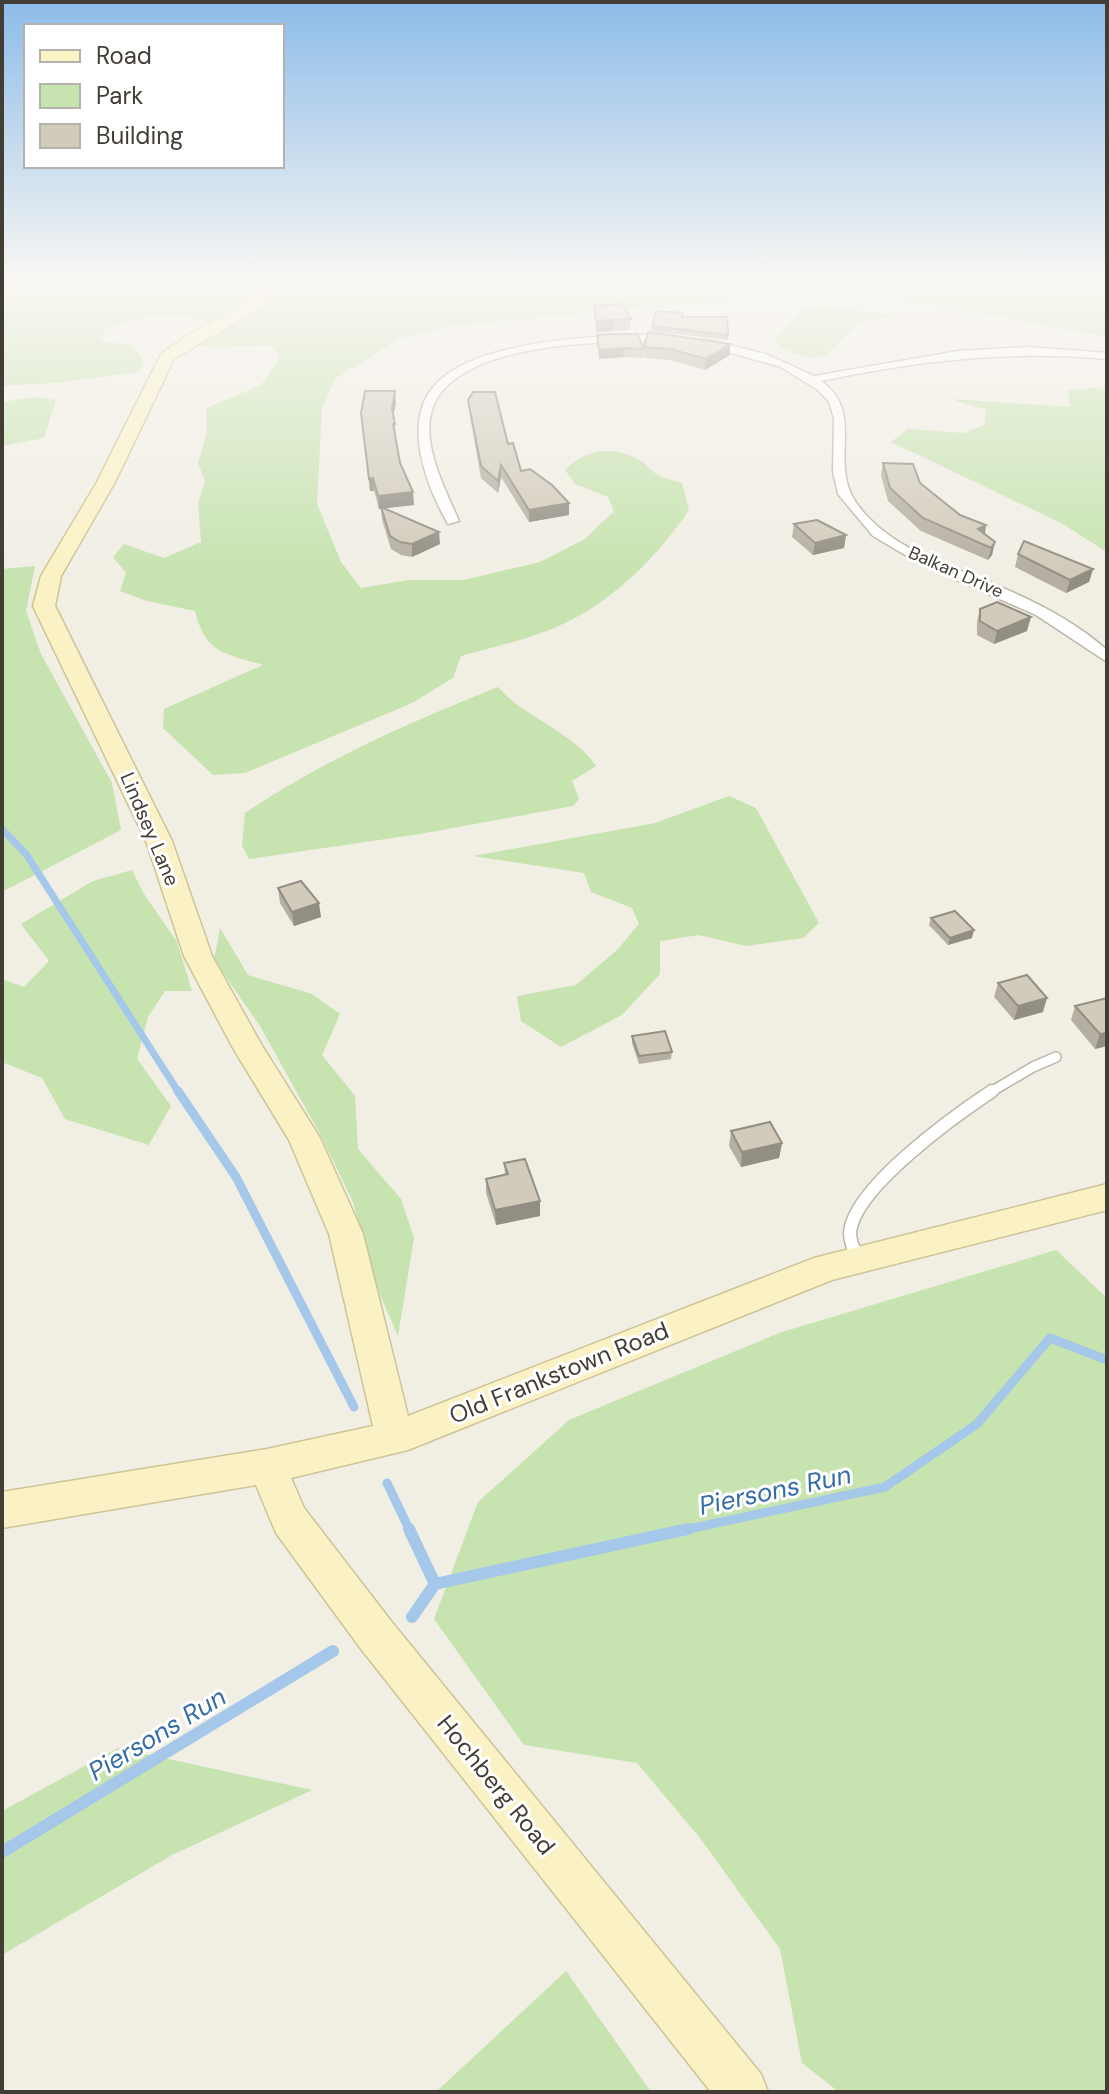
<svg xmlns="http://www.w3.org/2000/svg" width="1109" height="2094" font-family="'DM Sans',sans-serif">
  <rect width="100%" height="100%" fill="#f1eee4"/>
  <g fill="#c7e3b0">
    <path d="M2,279H257L246,298L211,323C165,308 149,315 105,329L99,341L132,345L144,361L140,372L54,383L2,386Z"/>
    <path d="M285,279H305L312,289C334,295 348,295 366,279H775L771,291L738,298L451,326L401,338L336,378L322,407L317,504L341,562L361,588L409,580H464L540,562L585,539L614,511L608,497L575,484L565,470C586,447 619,445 644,463C649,467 653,472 658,475C666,479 675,481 682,483L689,510C659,554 620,594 573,619C540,637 497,646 461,656L453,678L412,703L245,773L213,775L163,728L164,709L263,665C224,653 206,654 195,611L147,601L120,591L126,573L113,557L124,544L164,558L201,542L198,503L205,481L198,463L207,433L206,408L261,385L280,357L271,345L208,348L194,342C217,336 281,302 285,279Z"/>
    <path d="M824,279H1107V337L831,285Z"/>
    <path d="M815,306L887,313L891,317L861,321L825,356L808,358L781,348L774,340L802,310Z"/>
    <path d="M1097,388L1107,390V552L1061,523L891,442L908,429L964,433L984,425L986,410L951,399L1071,407L1067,390Z"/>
    <path d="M35,397L56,400L44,438L2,446V402Z"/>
    <path d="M35,566L26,611L41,654L112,783L121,830L2,892V569Z"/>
    <path d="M498,687C526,719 572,731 596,766L572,781L579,799L573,806L420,834L249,859L242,845L245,813C324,760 410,722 498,687Z"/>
    <path d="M729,796L756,808L819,923L803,938L746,946L699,935L660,941V974L622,1015L561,1047L521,1021L517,996L576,985L618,949L639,924L632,908L591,892L584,873L473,856L655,823Z"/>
    <path d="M132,870L144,894L177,942L192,991H165L148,1017L137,1059L171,1106L149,1145L65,1119L42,1078L2,1062V979L24,987L49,961L21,924L93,881Z"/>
    <path d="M220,928L248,975L312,994L340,1014L322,1055L355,1096L358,1149L401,1199L414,1238L398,1336L373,1279L353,1202L320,1134L260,1026L214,960Z"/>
    <path d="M1056,1250L1107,1298V2092H839L802,2063L780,1949L700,1838L637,1763L524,1745L434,1619L478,1502L569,1420L779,1333Z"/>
    <path d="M118,1748L312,1790L172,1855L2,1955V1811Z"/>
    <path d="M566,1971L651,2092H436Z"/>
  </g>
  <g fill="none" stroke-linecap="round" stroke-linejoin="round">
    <path stroke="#a4c7ea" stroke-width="7" d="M2,829L26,854L179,1093"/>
    <g stroke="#a4c7ea" stroke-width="9">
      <path d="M178,1091L236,1177L354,1407"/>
      <path d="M387,1483L410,1531"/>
      <path d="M679,1531L885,1487L977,1424L1050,1338L1107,1360"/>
    </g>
    <g stroke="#a4c7ea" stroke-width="12">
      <path d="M409,1529L435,1584"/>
      <path d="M412,1617L435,1584L688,1529"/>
      <path d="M2,1852L333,1651"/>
    </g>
    <defs>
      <path id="lane-far1" d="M989,1093L1033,1067L1056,1057"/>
      <path id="lane" d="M857,1257C854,1250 850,1242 850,1233C853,1188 956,1115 992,1091"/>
      <g id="street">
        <path d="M647,335L672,336L677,339L672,342C614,340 453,340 432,410C421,444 446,491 459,521L448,524C427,487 401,422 435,385C475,341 590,336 647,335Z"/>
        <path d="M704,339L766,354L814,376L958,351L1029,347L1107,353V359C1009,350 917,361 821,381C859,408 838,445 847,482C850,496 859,508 869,518C901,551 945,564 986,581C1029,598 1072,619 1107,650V662L1036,615L922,565L873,536L838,494L833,472L834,418L829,402L818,390L781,367L700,344V340Z"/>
      </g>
      <path id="secondary" d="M267,279H281L260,308L174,359L115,482L61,576L55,606L172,841L212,956L261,1044L320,1138L363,1234L408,1416L814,1258L1107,1184V1210L832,1280L408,1450L291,1478L304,1508L391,1621L761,2074L768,2092H711L361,1649L276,1533L256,1485L2,1528V1492L267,1449L373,1426L329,1234L289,1140L233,1048L184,956L146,841L33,606L41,576L97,482L161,354L189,334L249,302Z"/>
    </defs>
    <use href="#lane-far1" stroke="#bcb6a8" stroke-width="12"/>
    <use href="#lane" stroke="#bcb6a8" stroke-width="15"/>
    <use href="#street" stroke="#bcb6a8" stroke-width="3"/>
    <use href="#secondary" stroke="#cec497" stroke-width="3"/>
    <use href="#lane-far1" stroke="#fff" stroke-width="9"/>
    <use href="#lane" stroke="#fff" stroke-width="12"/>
    <use href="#street" fill="#fff" fill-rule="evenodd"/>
    <use href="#secondary" fill="#faf2c5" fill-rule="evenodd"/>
  </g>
  <g fill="#b5afa1">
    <path d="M594,306L631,319L630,330L596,332Z"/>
    <path d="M682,317L728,335V340L652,331V326Z"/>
    <path d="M648,332L730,355L705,370L670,360L644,358V347Z"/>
    <path d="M597,335L644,349L643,358L624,357L599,359Z"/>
    <path d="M468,400L508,444L521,471L569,503V515L529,522L501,477L498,493L481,478L469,411Z"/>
    <path d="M396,403L393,416L395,424L396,435L395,436L400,463L414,505L384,508L440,544L412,557L401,555L391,549L382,520L381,508L379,509L374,491H370L361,413Z"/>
    <path d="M883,463L920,483L960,515L986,525L985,534L995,542L992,555L988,560L921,531L888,501L881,475Z"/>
    <path d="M794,524L846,535L844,548L813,555L792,537Z"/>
    <path d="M1018,554L1093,569L1089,582L1066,593L1015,567Z"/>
    <path d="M980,609L1027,631L994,644L977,635V622Z"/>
    <path d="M278,888L321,917L294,926L280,903Z"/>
    <path d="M931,918L972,938L948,945L929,925Z"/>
    <path d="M998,983L1043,1012L1014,1020L994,997Z"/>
    <path d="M1107,998V1046L1095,1049L1071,1020L1075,1006Z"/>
    <path d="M632,1036L672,1052L671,1059L639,1064L632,1043Z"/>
    <path d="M731,1131L782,1143L779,1158L741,1167L729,1146Z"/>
    <path d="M504,1163L540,1201V1216L496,1225L486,1193V1179L505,1175Z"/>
  </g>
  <g fill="#938e83">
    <path d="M614,320V331L596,332V321Z"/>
    <path d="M730,344V355L705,370L706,359Z"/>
    <path d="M625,348L624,357L599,359V350Z"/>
    <path d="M395,391L396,403L392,421V409Z"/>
    <path d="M501,465V477L498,493V481Z"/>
    <path d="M373,478L374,491H370L369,479Z"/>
    <path d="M413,492L414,505L379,509L378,496Z"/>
    <path d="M569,503V515L529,522V510Z"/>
    <path d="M986,525L984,538L976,542L978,529Z"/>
    <path d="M439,532L440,544L412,557V544Z"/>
    <path d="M846,535L844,548L813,555L815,543Z"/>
    <path d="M995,542L992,555L988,560L991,548Z"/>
    <path d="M1093,569L1089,582L1066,593L1070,580Z"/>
    <path d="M1031,617L1027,631L994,644L997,631Z"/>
    <path d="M319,903L321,917L294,926L292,912Z"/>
    <path d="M974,930L972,938L948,945L950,938Z"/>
    <path d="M1047,998L1043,1012L1014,1020L1018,1006Z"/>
    <path d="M1107,1033V1046L1095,1049L1100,1034Z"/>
    <path d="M782,1143L779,1158L741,1167L742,1152Z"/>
    <path d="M540,1201V1216L496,1225L495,1210Z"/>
  </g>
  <g fill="#d2cbbb" stroke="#938e83" stroke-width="2">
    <path d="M623,304L631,319L596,321L594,306Z"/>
    <path d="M656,311L683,313L682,317H727L728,335L652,326Z"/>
    <path d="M648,332L730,344L706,359L670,349L644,347Z"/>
    <path d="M610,334H637L644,349L625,348L599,350L597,335Z"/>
    <path d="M365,391H395L392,409L395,424H393L400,463L413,492L378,496L373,478L369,479L361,413Z"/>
    <path d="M473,392H495L508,444L513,443L521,471L530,469L552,485L569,503L529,510L501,465L498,481L481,466L468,400Z"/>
    <path d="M883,463L913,464L920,483L960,515L986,525L978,529L995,542L991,548L923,518L890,488Z"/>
    <path d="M381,507L439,532L412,544L400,542L390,536Z"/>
    <path d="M817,520L846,535L815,543L794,524Z"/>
    <path d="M1024,541L1093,569L1070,580L1018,554Z"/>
    <path d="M997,602L1031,617L997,631L980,621V609Z"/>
    <path d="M301,881L319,903L292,912L278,888Z"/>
    <path d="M955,911L974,930L950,938L931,918Z"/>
    <path d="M1027,975L1047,998L1018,1006L998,983Z"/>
    <path d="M1107,998V1033L1100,1034L1075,1006Z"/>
    <path d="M665,1031L672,1052L639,1056L632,1036Z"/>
    <path d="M770,1122L782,1143L742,1152L731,1131Z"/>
    <path d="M525,1159L540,1201L495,1210L486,1179L508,1174L504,1163Z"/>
  </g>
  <linearGradient id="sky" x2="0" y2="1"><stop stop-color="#8dbce9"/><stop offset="0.49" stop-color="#f9f7f3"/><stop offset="1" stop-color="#f9f7f3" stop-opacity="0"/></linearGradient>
  <rect width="1109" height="572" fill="url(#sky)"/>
  <g text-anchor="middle" stroke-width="6" stroke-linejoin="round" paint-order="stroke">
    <g font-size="18" fill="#433e35" stroke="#fff">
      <text transform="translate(956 572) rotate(24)" y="6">Balkan Drive</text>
    </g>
    <g font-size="20" fill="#433e35" stroke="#fff">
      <text transform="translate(150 829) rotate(67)" y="7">Lindsey Lane</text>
    </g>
    <g font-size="24" fill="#433e35" stroke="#fff">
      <text transform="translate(559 1373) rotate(-22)" y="8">Old Frankstown Road</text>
      <text transform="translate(496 1785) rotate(51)" y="8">Hochberg Road</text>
    </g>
    <g font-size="26" font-style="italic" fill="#366da6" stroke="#fff">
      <text transform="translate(775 1490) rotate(-12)" y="9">Piersons Run</text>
      <text transform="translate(157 1734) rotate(-31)" y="9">Piersons Run</text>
    </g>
  </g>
  <rect width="1109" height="2094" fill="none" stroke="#433e35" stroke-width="8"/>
  <rect x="24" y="24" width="260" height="144" fill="#ffffff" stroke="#b4b2ae" stroke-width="2"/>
  <rect x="40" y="50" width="40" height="12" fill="#faf2c5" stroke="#b4b2ae" stroke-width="2"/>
  <text x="96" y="64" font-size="24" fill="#433e35">Road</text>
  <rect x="40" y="84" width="40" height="24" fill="#c7e3b0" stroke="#b4b2ae" stroke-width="2"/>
  <text x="96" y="104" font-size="24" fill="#433e35">Park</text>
  <rect x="40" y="124" width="40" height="24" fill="#d2cbbb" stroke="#b4b2ae" stroke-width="2"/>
  <text x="96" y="144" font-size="24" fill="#433e35">Building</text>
</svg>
